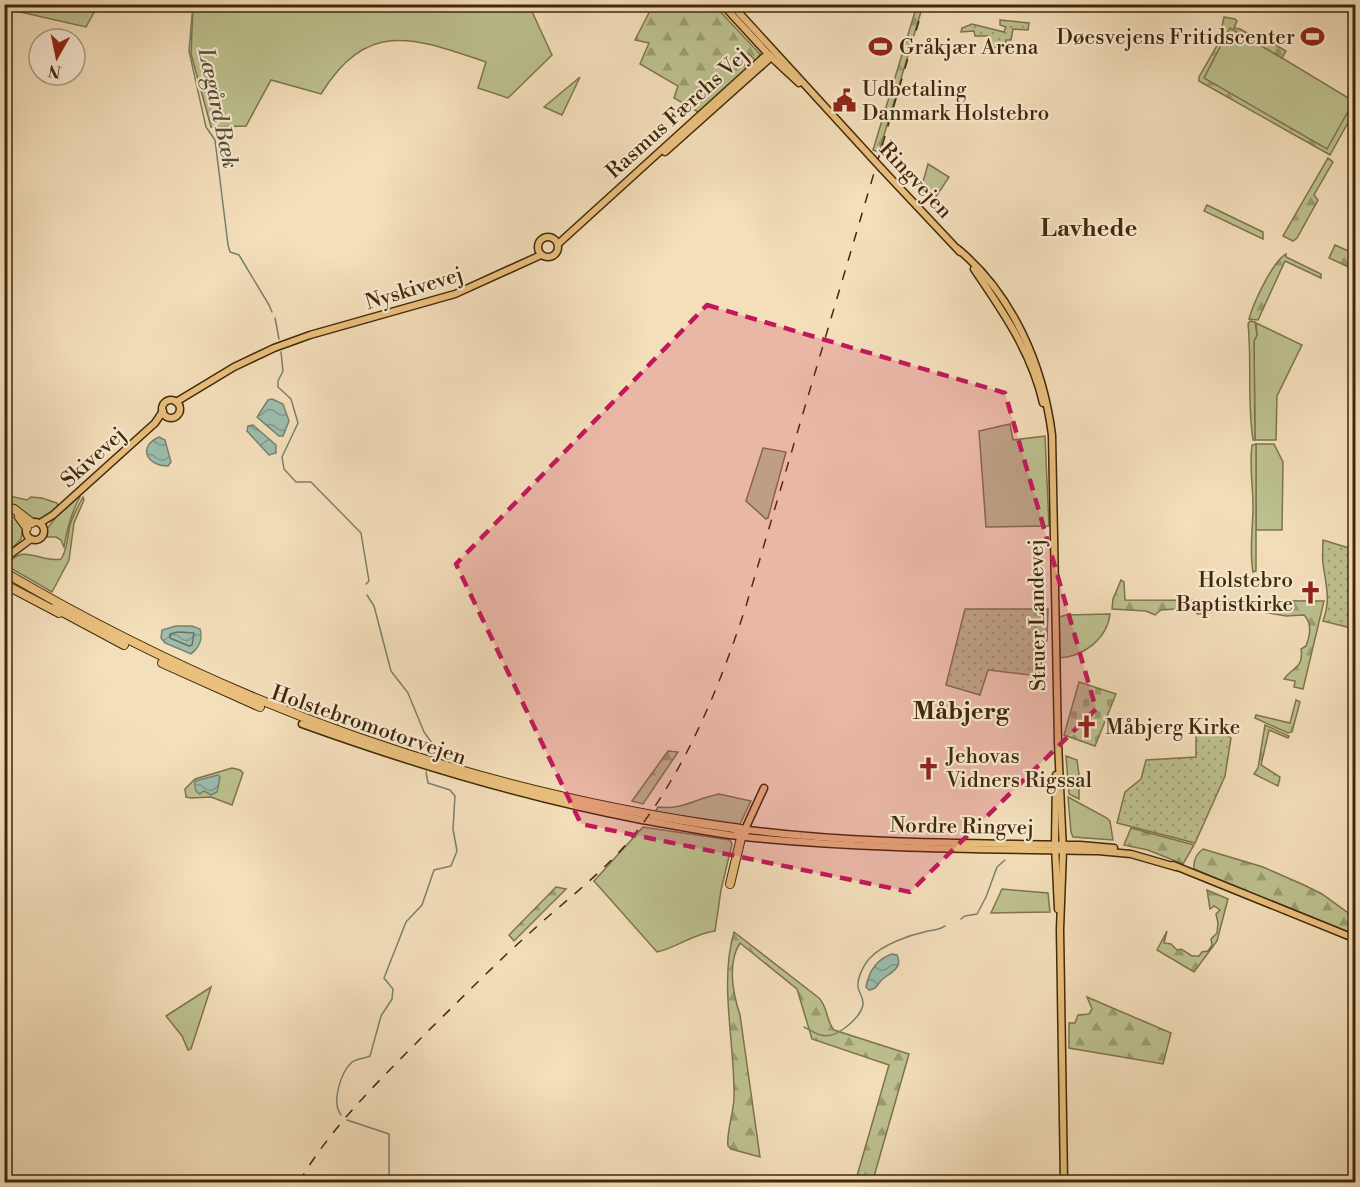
<svg xmlns="http://www.w3.org/2000/svg" width="1360" height="1187" font-family="'Libre Bodoni',serif">
  <defs>
    <pattern id="forest-firs" width="22" height="20" patternUnits="userSpaceOnUse" patternTransform="scale(1.5)"><rect width="22" height="20" fill="#bdc18f"/><path d="M5 1l3.5 6h-7zM16 11l3.5 6h-7z" fill="#9b9d73"/></pattern>
    <pattern id="cemetery-stones" width="16" height="16" patternUnits="userSpaceOnUse" patternTransform="scale(1.5)"><rect width="16" height="16" fill="#bdc18f"/><path d="M2 7V4a2 2 0 0 1 4 0v3zM10 15v-3a2 2 0 0 1 4 0v3z" fill="#9b9d73"/></pattern>
    <pattern id="park-dots" width="8" height="8" patternUnits="userSpaceOnUse" patternTransform="scale(1.5)"><rect width="8" height="8" fill="#bdc18f"/><path d="M2 2h.1M6 6h.1" fill="none" stroke="#9b9d73" stroke-width="1.8" stroke-linecap="round"/></pattern>
    <pattern id="water-waves" width="16" height="10" patternUnits="userSpaceOnUse" patternTransform="scale(1.5)"><rect width="16" height="10" fill="#9cbdb0"/><path d="M0 5q4-4 8 0t8 0" fill="none" stroke="#819a8d"/></pattern>
  </defs>
  <rect width="100%" height="100%" fill="#f4dfbb"/>
  <filter id="stains"><feTurbulence type="fractalNoise" baseFrequency=".00333" numOctaves="4"/><feColorMatrix values="0 0 0 0 .2 0 0 0 0 .09 0 0 0 0 .02 0 0 0 .5 -.17"/></filter>
  <radialGradient id="worn" r=".72"><stop offset=".6" stop-color="#630" stop-opacity="0"/><stop offset="1" stop-color="#630" stop-opacity=".3"/></radialGradient>
  <g fill="#bdc18f" stroke="#7f744b" stroke-width="1.5">
    <path d="M22,5V4L98,5L86,27L20,12Z"/>
    <path d="M529,5L552,55L508,98L478,88L486,62C415,38 368,18 321,94L271,80L246,126L211,127L191,54L193,5Z"/>
    <path d="M1229,26L1355,102L1330,153L1200,81Z"/>
    <path d="M580,77L562,115L544,107Z"/>
    <path d="M928,164L949,177L932,203L920,193Z"/>
    <path d="M1207,205L1263,232V239L1204,211Z"/>
    <path d="M1256,323L1302,345L1277,396L1276,440H1255L1254,341L1257,335Z"/>
    <path d="M1010,424L1013,440L1045,436L1049,526L986,527L979,431Z"/>
    <path d="M1256,444H1274L1283,462L1282,530H1256Z"/>
    <path d="M763,448L786,452L768,518L766,519L746,501Z"/>
    <path d="M5,495L27,500L31,497L42,498L57,503L58,506L43,519H32L16,507L5,502Z"/>
    <path d="M79,496L80,497C71,513 67,529 64,547L61,540L56,537H47V529L56,517Z"/>
    <path d="M83,497L84,500L74,523L69,560L52,592L7,566C22,541 41,564 61,559C68,549 67,537 70,525C73,515 78,506 83,497Z"/>
    <path d="M5,513L14,517L23,529L21,539L5,556Z"/>
    <path d="M1110,614C1107,639 1084,656 1060,658L1059,617L1066,615Z"/>
    <path d="M1066,756L1077,760L1079,774V799L1069,794Z"/>
    <path d="M232,768L240,770L243,773L232,805L211,797L191,798L186,797L185,789L195,779Z"/>
    <path d="M719,794L751,801L740,824L655,812L658,807C683,810 694,799 719,794Z"/>
    <path d="M1068,797L1107,818L1110,821L1113,840L1073,837L1071,832Z"/>
    <path d="M643,827L730,840L732,844L721,890L715,931C692,934 679,947 657,952L594,881Z"/>
    <path d="M1002,889L1048,893L1050,912L991,913Z"/>
    <path d="M211,987L191,1049L188,1050L182,1036L166,1016Z"/>
  </g>
  <g fill="url(#forest-firs)" stroke="#7f744b" stroke-width="1.5">
    <path d="M653,5H714L760,54L756,61L749,54L741,61L747,68L700,113L674,98L678,86L640,64L649,43L635,40Z"/>
    <path d="M917,5H923L879,152L873,150Z"/>
    <path d="M1224,17L1235,19L1237,21L1234,28L1240,29L1269,45L1271,42L1286,51L1282,58L1230,28L1204,78L1327,149L1355,99V110L1330,155L1199,81V77L1219,42Z"/>
    <path d="M1328,158L1333,162L1314,195L1318,200L1297,238L1293,241L1283,236Z"/>
    <path d="M1335,245L1355,254V270L1329,258Z"/>
    <path d="M1286,254V257L1321,274V278L1285,261L1258,320L1249,319C1253,304 1272,262 1286,254Z"/>
    <path d="M1250,321L1255,322L1257,335L1254,341L1255,440H1253C1247,402 1252,363 1248,324Z"/>
    <path d="M1256,444V571L1253,572C1249,550 1253,528 1253,506C1253,485 1249,466 1252,445Z"/>
    <path d="M1121,580L1124,582L1125,600L1324,601L1303,689L1294,687L1295,681L1284,679C1292,667 1304,669 1301,649L1306,646C1310,636 1312,623 1304,615L1286,616L1246,609H1214L1211,612L1198,614L1190,608L1161,610L1155,615L1146,611L1112,609L1113,599Z"/>
    <path d="M1296,700L1300,702L1292,732L1288,733L1255,718L1256,715L1290,723Z"/>
    <path d="M1265,725L1289,736L1288,738L1269,730L1261,765L1280,777L1278,786L1254,774L1258,768Z"/>
    <path d="M668,751L678,752L643,804L632,801Z"/>
    <path d="M1131,828L1194,845L1183,864L1148,850L1124,845Z"/>
    <path d="M1203,849L1263,867L1304,885L1322,894L1355,918V935L1194,869C1193,860 1196,854 1203,849Z"/>
    <path d="M556,887L566,889L514,941L509,935Z"/>
    <path d="M1207,890L1228,899L1217,941L1194,972L1157,950L1167,931L1164,943L1171,944L1177,950L1181,949L1192,956H1199L1202,952L1208,951L1212,945L1211,939L1217,933L1218,923L1216,914L1220,910L1214,906L1210,909Z"/>
    <path d="M734,932L819,998C828,1007 826,1021 834,1030L909,1054L873,1180L857,1176L889,1065L812,1039L797,989L740,943C727,963 733,994 740,1015L760,1157L731,1149L728,1146C726,1133 734,1112 734,1097C735,1044 719,983 734,932Z"/>
    <path d="M1087,997L1171,1033L1163,1064L1069,1048V1023H1075L1078,1015L1089,1014L1092,1009Z"/>
  </g>
  <path fill="url(#cemetery-stones)" stroke="#7f744b" stroke-width="1.5" d="M1079,682L1116,694L1095,746L1064,735Z"/>
  <g fill="url(#park-dots)" stroke="#7f744b" stroke-width="1.5">
    <path d="M1000,20L1029,23L1028,30L1013,29L1011,40H1006V46L990,48L989,36H975L974,31L961,32L962,28L972,24L1004,32L1006,27L1000,25Z"/>
    <path d="M1353,534L1356,535L1355,629L1323,621C1331,600 1326,585 1323,564C1322,557 1323,548 1323,540L1349,548Z"/>
    <path d="M965,609H1048L1047,639L1038,676L988,670L980,695L946,685Z"/>
    <path d="M1196,730L1227,735L1231,738L1225,776L1195,843L1117,823L1125,792L1141,779L1146,760L1196,757Z"/>
  </g>
  <g fill="url(#water-waves)" stroke="#78816c" stroke-width="1.5">
    <path d="M272,399L283,404L289,421L283,436H279L257,417L268,400Z"/>
    <path d="M253,425L276,445V453L269,455L247,431L248,426Z"/>
    <path d="M159,437L165,440L171,462L168,466C147,466 137,447 159,437Z"/>
    <path d="M176,626H192L200,629C203,639 199,648 191,654L165,643L161,638L162,630Z"/>
    <path d="M218,775L220,777L217,792L211,795L204,791L200,794C195,792 194,786 195,781Z"/>
    <path d="M892,954L897,955C903,967 892,972 884,978C877,983 878,989 869,990L866,987C869,971 877,959 892,954Z"/>
  </g>
  <g fill="none" stroke-linecap="round" stroke-linejoin="round">
    <path stroke="#6e725c" stroke-width="1.5" d="M178,632L194,633L192,645L189,646L170,638V634Z"/>
    <g stroke="#78816c" stroke-width="1.5">
      <path d="M193,4L189,51L206,127L215,140L228,245L230,252L239,255L269,305L272,312"/>
      <path d="M275,318L279,339"/>
      <path d="M281,352L283,371L278,381V387L291,399L298,423L282,457L284,469L296,482H311L361,533L369,581L366,584"/>
      <path d="M367,595L374,606L391,671L408,693L424,732L432,743L433,748L431,757"/>
      <path d="M338,725V724"/>
      <path d="M407,749L409,741"/>
      <path d="M961,919L965,916L977,914L986,897L997,867L1005,860"/>
      <path d="M804,1027C809,1029 815,1034 821,1035C836,1040 860,1018 863,1005C864,997 859,994 858,987C857,978 864,964 870,958C883,944 910,935 928,931C937,929 937,931 945,926"/>
      <path d="M341,1115C331,1102 341,1072 352,1062C357,1058 364,1059 370,1056L381,1016L392,999L393,989L384,978L406,922L422,905L434,870L451,866L457,851L453,829L455,796L450,790L428,783L426,772"/>
      <path d="M347,1120L389,1134V1182"/>
    </g>
    <defs>
      <g id="major">
        <path d="M722,4L770,56L799,83"/>
        <path d="M731,4L871,157"/>
        <path d="M665,152L768,60L770,56"/>
        <path d="M882,169L960,252"/>
        <circle cx="548" cy="247" r="10"/>
        <path d="M558,244L764,57L770,56"/>
        <path d="M958,249C1013,295 1043,365 1052,435L1058,743L1063,851L1060,929L1064,1182"/>
        <path d="M974,269C1002,310 1032,353 1043,403"/>
        <circle cx="171" cy="409" r="9"/>
        <path d="M176,402L234,367L274,348L310,335L455,294L541,255"/>
        <circle cx="35" cy="531" r="9"/>
        <path d="M40,523L53,515L155,423L163,411"/>
        <path d="M4,559L31,539"/>
        <path d="M302,724C413,764 526,798 642,820C676,826 710,833 745,837C863,849 980,849 1098,851L1131,854L1176,867"/>
        <path d="M1056,775L1055,845L1058,909"/>
        <path d="M741,829C853,844 967,843 1080,845L1114,848"/>
        <path d="M746,832V827L764,788"/>
        <path d="M1173,865L1356,939"/>
      </g>
      <g id="highway">
        <path d="M4,506L14,509L32,523"/>
        <path d="M19,517L27,528"/>
        <path d="M4,572C238,709 473,792 741,829"/>
        <path d="M4,584L59,613"/>
        <path d="M55,608L124,645"/>
        <path d="M162,663L260,707"/>
        <path d="M730,884L741,838L740,832L734,828"/>
      </g>
    </defs>
    <use href="#major" stroke="#412807" stroke-width="9"/>
    <use href="#highway" stroke="#412807" stroke-width="10"/>
    <use href="#major" stroke="#eac07e" stroke-width="6"/>
    <use href="#highway" stroke="#eac07e" stroke-width="8"/>
    <path stroke="#412807" stroke-width="1.5" stroke-dasharray="10 10" stroke-linecap="butt" d="M299,1182C333,1124 381,1079 428,1031C463,997 497,962 533,930C565,901 601,874 629,841C684,775 720,686 746,606L924,4"/>
    <defs>
      <path id="major-bridge" d="M871,157L882,169"/>
    </defs>
    <use href="#major-bridge" stroke="#412807" stroke-width="9" stroke-linecap="butt"/>
    <use href="#major-bridge" stroke="#eac07e" stroke-width="6"/>
  </g>
  <path fill="#c2185b" fill-opacity="0.2" stroke="#c2185b" stroke-width="4.5" stroke-dasharray="12 8" stroke-linejoin="round" d="M707,305L1005,393L1096,709L910,892L581,824L456,564Z"/>
  <defs>
    <symbol id="stadium-bare" viewBox="-9 -9 18 18"><path d="M0-5a6.5 5 0 1 0 0 10a6.5 5 0 1 0 0-10ZM-3.5-1.8h7v3.6h-7Z" fill="#8f2418" stroke="#f8ead3" stroke-width="2.5" paint-order="stroke"/></symbol>
    <symbol id="civic-bare" viewBox="-9 -9 18 18"><path d="M-.6-6.5H3V-4.5H.6V-3L4-1V1h2V6H-6V1h2V-1L-.6-3ZM-1.2 2.5V6h2.4V2.5Z" fill="#8f2418" stroke="#f8ead3" stroke-width="2.5" paint-order="stroke"/></symbol>
    <symbol id="church-bare" viewBox="-9 -9 18 18"><path d="M-1.2-6h2.4v3.5h3.3v2.4h-3.3V6h-2.4V-.1h-3.3v-2.4h3.3Z" fill="#8f2418" stroke="#f8ead3" stroke-width="2.5" paint-order="stroke"/></symbol>
  </defs>
  <g fill-rule="evenodd">
    <use href="#stadium-bare" x="1296" y="20" width="33" height="33"/>
    <use href="#stadium-bare" x="864" y="30" width="33" height="33"/>
    <use href="#civic-bare" x="828" y="84" width="33" height="33"/>
    <use href="#church-bare" x="1294" y="576" width="33" height="33"/>
    <use href="#church-bare" x="1070" y="710" width="33" height="33"/>
    <use href="#church-bare" x="912" y="752" width="33" height="33"/>
  </g>
  <g text-anchor="middle" stroke-width="4.5" stroke-linejoin="round" paint-order="stroke">
    <g font-size="21" fill="#412807" stroke="#f8ead3" text-anchor="start">
      <text x="1295" y="44" text-anchor="end">Døesvejens Fritidscenter</text>
      <text x="899" y="54">Gråkjær Arena</text>
      <text x="862" y="96">Udbetaling<tspan x="862" dy="24">Danmark Holstebro</tspan></text>
      <text x="1293" y="587" text-anchor="end">Holstebro<tspan x="1293" dy="24">Baptistkirke</tspan></text>
      <text x="1105" y="734">Måbjerg Kirke</text>
      <text x="946" y="763">Jehovas<tspan x="946" dy="24">Vidners Rigssal</tspan></text>
    </g>
    <g font-size="21" fill="#412807" stroke="#f8ead3">
      <text transform="translate(677 113) rotate(-42)" y="7">Rasmus Færchs Vej</text>
      <text transform="translate(916 180) rotate(47)" y="7">Ringvejen</text>
      <text transform="translate(414 288) rotate(-17)" y="7">Nyskivevej</text>
      <text transform="translate(93 457) rotate(-42)" y="7">Skivevej</text>
      <text transform="translate(1037 615) rotate(-91)" y="7">Struer Landevej</text>
      <text transform="translate(369 725) rotate(19)" y="7">Holstebromotorvejen</text>
      <text transform="translate(962 826) rotate(1)" y="7">Nordre Ringvej</text>
    </g>
    <g font-size="22" font-style="italic" fill="#584d31" stroke="#f8ead3">
      <text transform="translate(219 108) rotate(78)" y="8">Lægård Bæk</text>
    </g>
    <g font-size="24" font-weight="bold" fill="#412807" stroke="#f8ead3">
      <text x="1089" y="236">Lavhede</text>
      <text x="961" y="719">Måbjerg</text>
    </g>
  </g>
  <rect width="1360" height="1187" fill="none" stroke="#f4dfbb" stroke-width="24"/>
  <rect x="6" y="6" width="1348" height="1175" fill="none" stroke="#412807" stroke-width="3"/>
  <rect x="12" y="12" width="1336" height="1163" fill="none" stroke="#412807" stroke-width="1.5"/>
  <g transform="translate(57 57) rotate(189)"><circle r="28" fill="#f8ead3" stroke="#af9c81" stroke-width="1.5"/>
  <path d="M0-4.5L10 22L0 15L-10 22Z" fill="#8f2418"/>
  <text y="-9" font-size="16" font-weight="bold" text-anchor="middle" fill="#412807">N</text>
  </g>
  <rect width="100%" height="100%" filter="url(#stains)"/>
  <rect width="100%" height="100%" fill="url(#worn)"/>
</svg>
